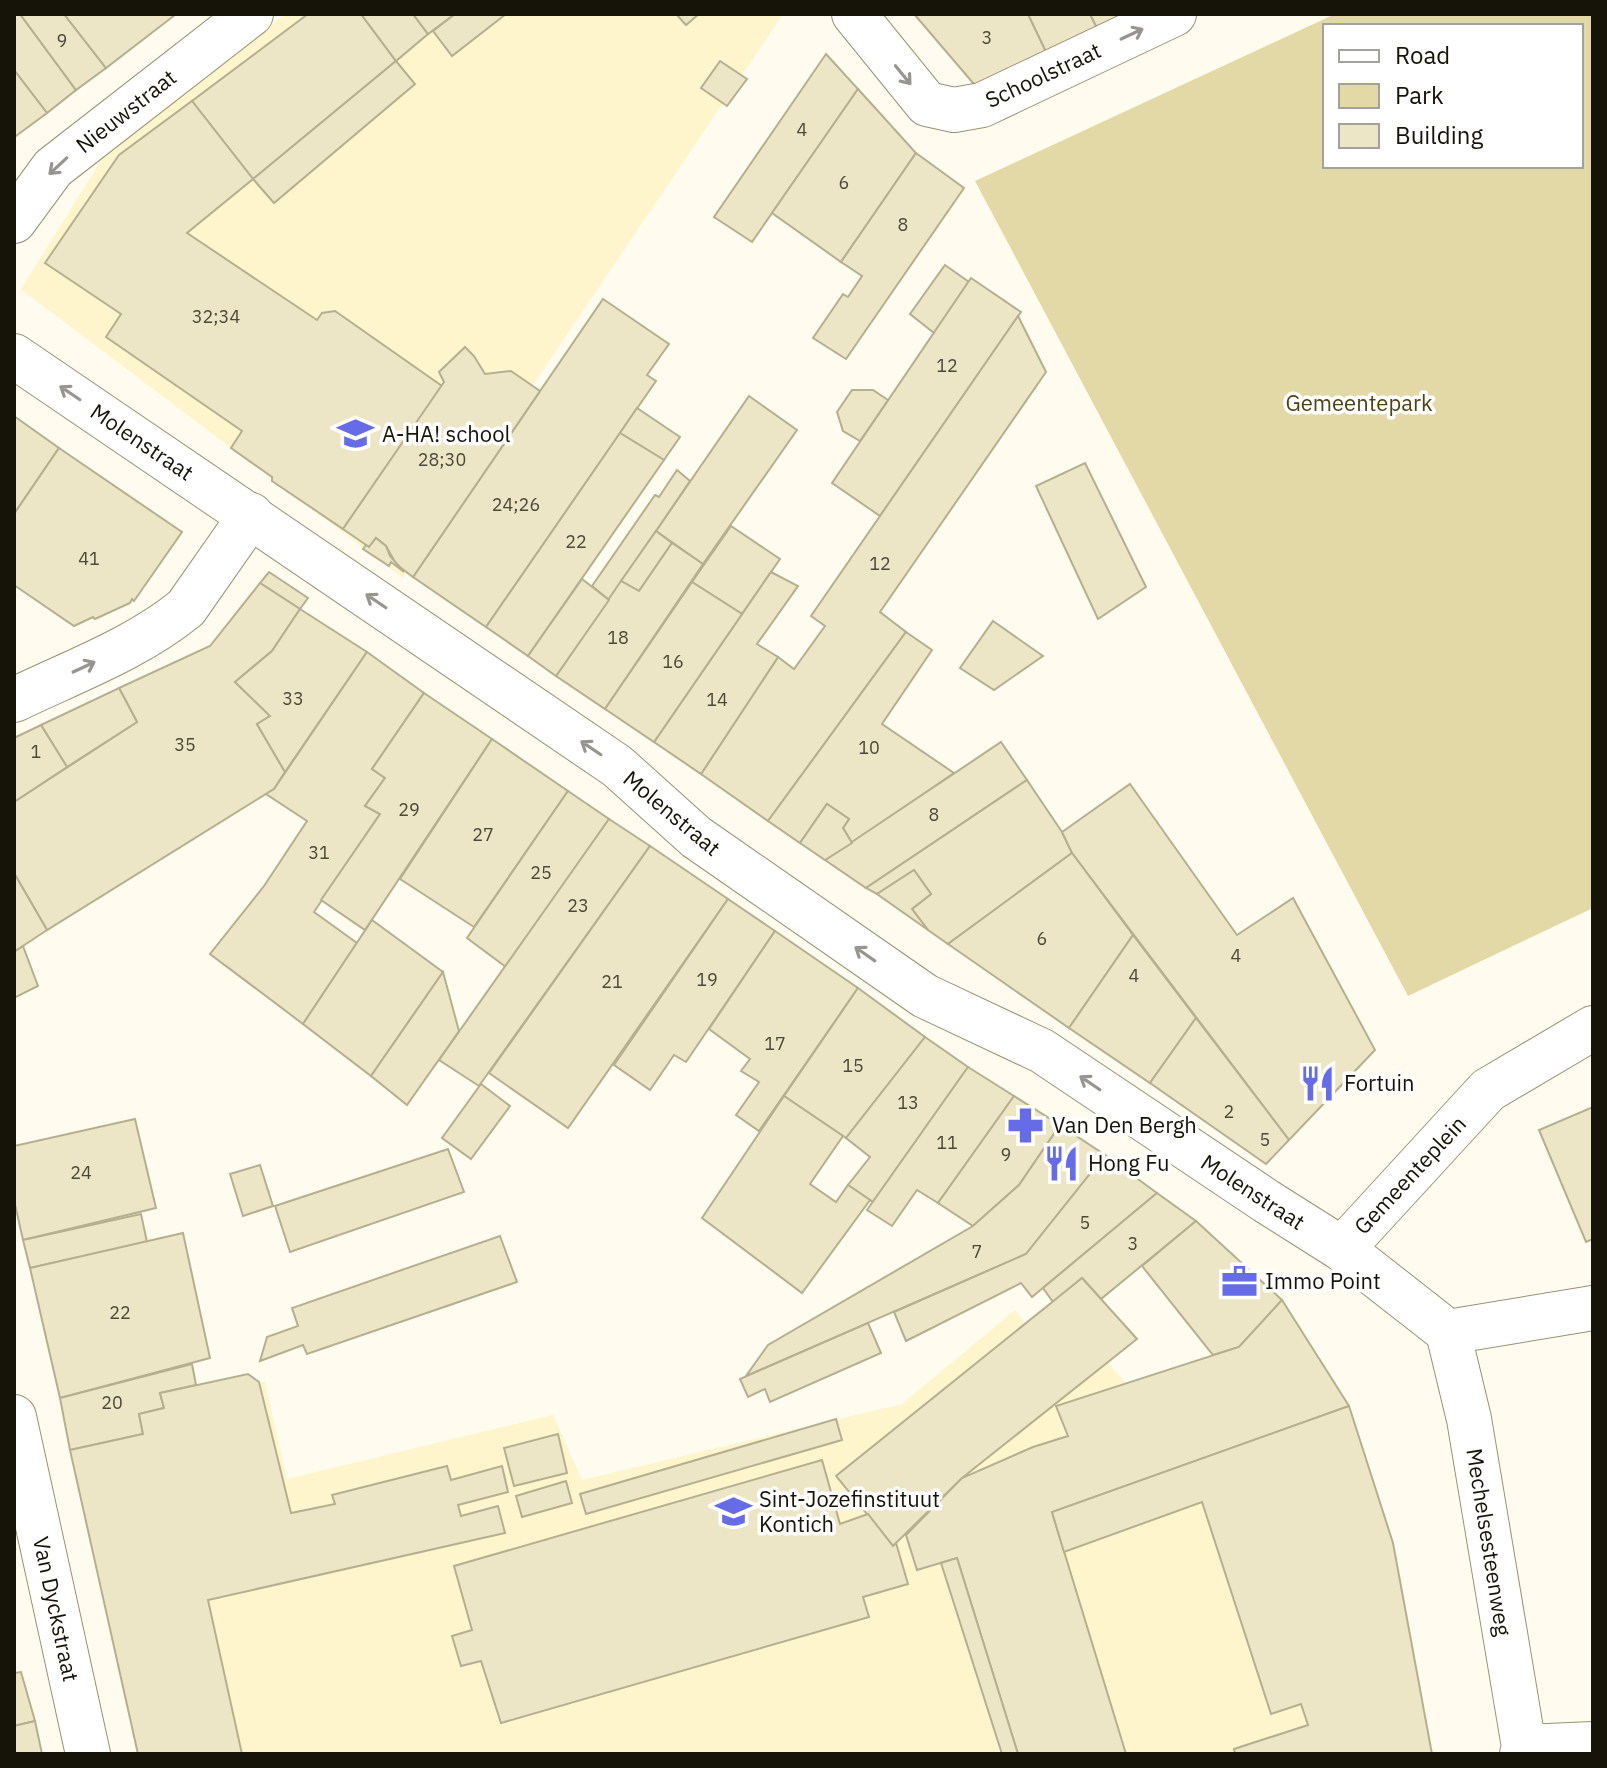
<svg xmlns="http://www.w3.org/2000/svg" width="1607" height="1768" font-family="'IBM Plex Sans',sans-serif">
  <rect width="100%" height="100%" fill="#fffcef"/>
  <g fill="#fef5cd">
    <path d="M285,14H783L403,578L21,289L110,146Z"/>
    <path d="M1282,1300L1349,1406L1393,1543L1432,1754H138L70,1450L143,1434L163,1408L160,1393L248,1374L258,1382H265L287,1479L553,1415L582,1480L902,1404L1015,1310L1025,1323L1053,1302L1126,1383L1239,1347Z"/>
  </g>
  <path fill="#e3d9a7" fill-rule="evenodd" d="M1335,14H1593V908L1408,996L975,181ZM1325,26H1581V166H1325Z"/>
  <g fill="#ede6c6" stroke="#b5af90" stroke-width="2">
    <path d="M14,14H20L76,90L47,113L14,70Z"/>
    <path d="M20,14H64L106,68L76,90Z"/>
    <path d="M64,14H174L175,15L106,68Z"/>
    <path d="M308,14H361L396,61L253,179L192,101Z"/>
    <path d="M361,14H413L428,34L396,61Z"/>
    <path d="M413,14H455L428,34Z"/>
    <path d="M455,14H506L452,56L433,31Z"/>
    <path d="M676,14H699L686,25Z"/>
    <path d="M914,14H1028L1049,58L979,90Z"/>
    <path d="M1028,14H1090L1100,34L1049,58Z"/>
    <path d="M1090,14H1143L1100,34Z"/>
    <path d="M826,54L858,89L752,242L714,217Z"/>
    <path d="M396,61L415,84L274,203L253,179Z"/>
    <path d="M720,61L747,79L727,106L701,88Z"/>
    <path d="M14,70L47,113L16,136L14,134Z"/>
    <path d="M858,89L916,153L841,262L772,213Z"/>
    <path d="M192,101L253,179L187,233L317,320L322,313L335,311L442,386L343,529L272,481V477L231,448L242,431L106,337L121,314L45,263L119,155Z"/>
    <path d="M916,153L964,188L846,359L813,338L843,294L848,297L862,276L841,262Z"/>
    <path d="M945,265L969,282L934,333L910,314Z"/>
    <path d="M971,278L1021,312L880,516L832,483Z"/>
    <path d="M603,299L669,344L647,375L656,381L486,627L413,577Z"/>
    <path d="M1018,316L1046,372L880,612L906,632L768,821L701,774L778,657L794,669L825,626L811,616Z"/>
    <path d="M465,347L474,356L485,374L511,371L540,391L413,577L396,564L386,546L376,538L369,547L343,529L444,382L439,372Z"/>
    <path d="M852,390H873L888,400L860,441L843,431L837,412Z"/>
    <path d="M749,396L797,430L703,564L656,531Z"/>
    <path d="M637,408L680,437L664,460L620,433Z"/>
    <path d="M14,416L59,448L14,514Z"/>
    <path d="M620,433L664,460L528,656L486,627Z"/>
    <path d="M59,448L182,532L134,601L132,599L130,603L95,619L93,617L74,626L14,585V514Z"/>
    <path d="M1085,463L1146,587L1098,619L1036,486Z"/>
    <path d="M677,470L690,481L609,600L592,586L655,495L659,497Z"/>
    <path d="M731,526L780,559L742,614L692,582Z"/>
    <path d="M656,531L672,543L639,591L621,581Z"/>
    <path d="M376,538L386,546L390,556L404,572L391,562L389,566L363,549L366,545L369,547Z"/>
    <path d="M672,543L703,564L605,709L556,676L621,581L639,591Z"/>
    <path d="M269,572L308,598L300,609L260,583Z"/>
    <path d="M771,572L798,586L757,644L778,657L701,774L654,742Z"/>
    <path d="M582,579L609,600L556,676L528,656Z"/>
    <path d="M692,582L742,614L654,742L605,709Z"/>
    <path d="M260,583L300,609L272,651L235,682L270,716L257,724L285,772L274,789L47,930L14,873V802L137,722L119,688L210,646Z"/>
    <path d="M300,609L367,652L285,772L257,724L270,716L235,682L272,651Z"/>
    <path d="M993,621L1043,656L994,690L960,668Z"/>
    <path d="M906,632L932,650L882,724L954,773L852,843L843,828L849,819L827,804L800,843L768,821Z"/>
    <path d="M367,652L424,693L372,769L385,778L365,806L380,814L314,912L357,943L303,1024L210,954L264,886L307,821L266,794L274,789Z"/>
    <path d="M119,688L137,722L67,767L41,725Z"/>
    <path d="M424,693L492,739L365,930L321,900L380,814L365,806L385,778L372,769Z"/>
    <path d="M41,725L67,767L14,802V738Z"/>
    <path d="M492,739L568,791L474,927L400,879Z"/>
    <path d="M1001,742L1027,780L866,888L825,860Z"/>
    <path d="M1027,780L1062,832L1072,853L948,944L928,930L912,909L931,894L914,870L877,894L866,888Z"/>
    <path d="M1130,784L1237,935L1293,898L1375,1050L1289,1140L1072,853L1062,832Z"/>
    <path d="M568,791L609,819L506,967L467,938Z"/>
    <path d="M827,804L849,819L843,828L852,843L825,860L800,843Z"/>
    <path d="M609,819L650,846L479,1086L439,1060Z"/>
    <path d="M650,846L728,899L568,1128L489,1073Z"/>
    <path d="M1072,853L1133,935L1069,1028L948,944Z"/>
    <path d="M914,870L931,894L912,909L928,930L877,894Z"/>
    <path d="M14,873L47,930L14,952Z"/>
    <path d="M728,899L775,931L686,1062L674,1055L650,1090L614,1065Z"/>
    <path d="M372,920L443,972L371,1076L303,1024Z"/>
    <path d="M775,931L858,988L759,1131L736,1115L759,1082L741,1071L750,1059L709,1029Z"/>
    <path d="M1133,935L1196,1018L1150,1083L1069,1028Z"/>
    <path d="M23,946L38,986L14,998V952Z"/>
    <path d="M443,972L459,1031L407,1105L371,1076Z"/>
    <path d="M858,988L925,1037L846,1138L784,1096Z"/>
    <path d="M1196,1018L1289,1140L1266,1164L1150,1083Z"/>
    <path d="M925,1037L968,1067L873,1202L848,1185L870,1157L846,1138Z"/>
    <path d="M968,1067L1014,1096L938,1203L917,1190L892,1226L867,1210Z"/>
    <path d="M481,1084L510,1106L471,1159L442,1138Z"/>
    <path d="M784,1096L843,1136L810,1184L836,1202L848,1185L870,1200L802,1293L702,1218Z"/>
    <path d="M1014,1096L1060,1125L1019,1185L973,1226L938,1203Z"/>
    <path d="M1593,1107V1239L1586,1242L1539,1130Z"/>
    <path d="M135,1119L156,1208L23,1240L14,1200V1146Z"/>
    <path d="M1060,1125L1105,1155L1026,1254L746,1376L768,1345L973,1226L1019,1185Z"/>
    <path d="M448,1149L464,1192L290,1252L275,1206Z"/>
    <path d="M1105,1155L1157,1193L1032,1297L1021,1283L906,1341L894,1312L1026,1254Z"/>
    <path d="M260,1165L273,1206L243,1216L230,1174Z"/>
    <path d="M1157,1193L1196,1221L1101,1299L1082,1278L1053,1302L1043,1288Z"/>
    <path d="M141,1214L147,1242L30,1268L23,1240Z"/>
    <path d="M1196,1221L1282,1300L1239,1347L1213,1355L1142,1266Z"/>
    <path d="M183,1233L210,1358L60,1398L30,1268Z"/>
    <path d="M500,1236L517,1282L307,1354L303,1345L260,1361L267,1337L298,1326L292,1308Z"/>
    <path d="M1082,1278L1137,1339L962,1478L893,1546L836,1476Z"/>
    <path d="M1282,1300L1349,1406L1052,1512L1126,1754H1018L957,1558L917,1570L906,1535L962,1478L1033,1447L1068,1436L1056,1406L1239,1347Z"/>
    <path d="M868,1323L881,1353L770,1402L765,1389L748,1397L740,1379Z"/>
    <path d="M192,1364L196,1385L160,1393L164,1408L139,1414L143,1434L70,1450L60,1398Z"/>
    <path d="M248,1374L259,1382L291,1513L335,1504L332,1495L447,1466L451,1480L502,1466L508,1492L458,1505L461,1516L498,1506L505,1533L208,1600L242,1754H138L70,1450L143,1434L139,1414L164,1408L160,1393Z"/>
    <path d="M1349,1406L1393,1543L1432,1754H1235L1234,1749L1308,1725L1301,1704L1271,1714L1202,1502L1064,1552L1052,1512Z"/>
    <path d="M836,1419L842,1440L586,1514L580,1494Z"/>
    <path d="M558,1434L567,1473L514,1486L504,1448Z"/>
    <path d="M822,1460L840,1524L868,1514L893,1546L896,1543L908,1584L863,1597L869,1617L501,1723L481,1661L461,1666L452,1636L472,1630L454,1566Z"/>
    <path d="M566,1481L572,1503L522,1517L516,1496Z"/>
    <path d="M957,1558L1018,1754H1002L941,1563Z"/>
    <path d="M21,1672L35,1721L14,1726V1673Z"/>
    <path d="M35,1721L42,1754H14V1726Z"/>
  </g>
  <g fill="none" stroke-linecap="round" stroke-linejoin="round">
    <defs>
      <g id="minor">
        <path d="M854,14L927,104L954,110L982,105L1174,14"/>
        <path d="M14,221L53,168L251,14"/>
        <path d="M14,356L617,766L696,837L925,996L1042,1051L1266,1201L1342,1249L1448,1332L1593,1308"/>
        <path d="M14,700C72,672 136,649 186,608L251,515"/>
        <path d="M1342,1249L1488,1090L1593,1028"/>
        <path d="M1448,1332L1469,1419L1524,1747L1522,1754"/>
        <path d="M14,1417L88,1754"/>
        <path d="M1524,1747L1593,1744"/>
      </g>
    </defs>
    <use href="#minor" stroke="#989273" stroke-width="46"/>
    <use href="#minor" stroke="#fff" stroke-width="44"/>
  </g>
  <defs><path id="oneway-shaft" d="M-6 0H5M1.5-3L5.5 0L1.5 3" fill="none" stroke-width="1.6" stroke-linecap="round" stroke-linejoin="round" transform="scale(2)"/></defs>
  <g stroke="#969590">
    <use href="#oneway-shaft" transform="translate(1132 34) rotate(-25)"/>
    <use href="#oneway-shaft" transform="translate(903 75) rotate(51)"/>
    <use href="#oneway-shaft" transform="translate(58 166) rotate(137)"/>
    <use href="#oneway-shaft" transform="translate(70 393) rotate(-146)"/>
    <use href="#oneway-shaft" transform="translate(376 601) rotate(-146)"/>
    <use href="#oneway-shaft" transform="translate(84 667) rotate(-25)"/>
    <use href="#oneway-shaft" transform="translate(591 748) rotate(-146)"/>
    <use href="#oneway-shaft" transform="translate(865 954) rotate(-145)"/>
    <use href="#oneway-shaft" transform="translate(1090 1083) rotate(-146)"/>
  </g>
  <defs>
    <symbol id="school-bare" viewBox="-9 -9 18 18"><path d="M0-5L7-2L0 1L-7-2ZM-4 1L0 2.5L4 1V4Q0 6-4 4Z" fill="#666ce5" stroke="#fff" stroke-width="2.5" paint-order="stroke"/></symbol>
    <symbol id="restaurant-bare" viewBox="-9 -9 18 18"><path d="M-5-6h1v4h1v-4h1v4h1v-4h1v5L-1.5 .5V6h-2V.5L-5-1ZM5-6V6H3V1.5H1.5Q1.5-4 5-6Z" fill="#666ce5" stroke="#fff" stroke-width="2.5" paint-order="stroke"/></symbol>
    <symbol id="pharmacy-bare" viewBox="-9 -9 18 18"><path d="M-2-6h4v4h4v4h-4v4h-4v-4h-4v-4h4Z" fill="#666ce5" stroke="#fff" stroke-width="2.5" paint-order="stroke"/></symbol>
    <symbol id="office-bare" viewBox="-9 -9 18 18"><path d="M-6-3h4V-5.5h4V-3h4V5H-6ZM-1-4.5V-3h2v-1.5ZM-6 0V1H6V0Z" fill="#666ce5" stroke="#fff" stroke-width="2.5" paint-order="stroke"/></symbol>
  </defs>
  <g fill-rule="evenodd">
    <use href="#school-bare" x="330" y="408" width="51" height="51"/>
    <use href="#restaurant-bare" x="1292" y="1058" width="51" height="51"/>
    <use href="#pharmacy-bare" x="1000" y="1100" width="51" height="51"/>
    <use href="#restaurant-bare" x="1036" y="1138" width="51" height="51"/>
    <use href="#office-bare" x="1214" y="1256" width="51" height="51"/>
    <use href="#school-bare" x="708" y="1486" width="51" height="51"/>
  </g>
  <g text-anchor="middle" stroke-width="7" stroke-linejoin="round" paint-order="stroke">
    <g font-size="18" fill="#4c4838">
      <text x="987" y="44">3</text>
      <text x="62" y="47">9</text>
      <text x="802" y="136">4</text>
      <text x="844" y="189">6</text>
      <text x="903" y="231">8</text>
      <text x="216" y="323">32;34</text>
      <text x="947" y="372">12</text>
      <text x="442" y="466">28;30</text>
      <text x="516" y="511">24;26</text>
      <text x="576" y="548">22</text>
      <text x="89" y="565">41</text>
      <text x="880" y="570">12</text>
      <text x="618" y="644">18</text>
      <text x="673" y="668">16</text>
      <text x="293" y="705">33</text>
      <text x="717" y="706">14</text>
      <text x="185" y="751">35</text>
      <text x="869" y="754">10</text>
      <text x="36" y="758">1</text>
      <text x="409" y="816">29</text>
      <text x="934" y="821">8</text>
      <text x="483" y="841">27</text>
      <text x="319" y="859">31</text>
      <text x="541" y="879">25</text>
      <text x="578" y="912">23</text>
      <text x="1042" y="945">6</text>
      <text x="1236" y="962">4</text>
      <text x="1134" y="982">4</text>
      <text x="707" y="986">19</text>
      <text x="612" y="988">21</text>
      <text x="775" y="1050">17</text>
      <text x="853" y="1072">15</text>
      <text x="908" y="1109">13</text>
      <text x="1229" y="1118">2</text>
      <text x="1265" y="1146">5</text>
      <text x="947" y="1149">11</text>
      <text x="1006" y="1161">9</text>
      <text x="81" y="1179">24</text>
      <text x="1085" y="1229">5</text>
      <text x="1133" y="1250">3</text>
      <text x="977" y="1258">7</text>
      <text x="120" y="1319">22</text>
      <text x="112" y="1409">20</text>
    </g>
    <g font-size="22" fill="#161408" stroke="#fff">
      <text transform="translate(1043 75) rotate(-25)" y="8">Schoolstraat</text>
      <text transform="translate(126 111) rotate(-38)" y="8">Nieuwstraat</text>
      <text transform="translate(142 442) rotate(34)" y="8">Molenstraat</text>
      <text transform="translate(672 813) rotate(40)" y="8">Molenstraat</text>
      <text transform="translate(1410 1175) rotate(-47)" y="8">Gemeenteplein</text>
      <text transform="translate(1253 1192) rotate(33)" y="8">Molenstraat</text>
      <text transform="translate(1489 1542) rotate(81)" y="8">Mechelsesteenweg</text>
      <text transform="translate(56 1609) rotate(78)" y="8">Van Dyckstraat</text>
    </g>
    <g font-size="22" fill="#4c4215" stroke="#fff">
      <text x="1359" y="411">Gemeentepark</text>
    </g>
    <g font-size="22" fill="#161408" stroke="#fff" text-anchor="start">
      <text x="382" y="442">A-HA! school</text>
      <text x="1344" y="1091">Fortuin</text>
      <text x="1052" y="1133">Van Den Bergh</text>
      <text x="1088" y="1171">Hong Fu</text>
      <text x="1265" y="1289">Immo Point</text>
      <text x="759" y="1507">Sint-Jozefinstituut<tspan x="759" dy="25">Kontich</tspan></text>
    </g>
  </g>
  <rect width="1607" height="1768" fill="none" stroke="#161408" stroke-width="32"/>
  <rect x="1323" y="24" width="260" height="144" fill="#ffffff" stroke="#a2a19c" stroke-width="2"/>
  <rect x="1339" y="50" width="40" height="12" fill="#ffffff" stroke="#a2a19c" stroke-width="2"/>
  <text x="1395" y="64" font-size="24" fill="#161408">Road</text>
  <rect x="1339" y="84" width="40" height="24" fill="#e3d9a7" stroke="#a2a19c" stroke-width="2"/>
  <text x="1395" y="104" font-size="24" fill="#161408">Park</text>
  <rect x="1339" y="124" width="40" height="24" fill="#ede6c6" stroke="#a2a19c" stroke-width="2"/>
  <text x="1395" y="144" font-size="24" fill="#161408">Building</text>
</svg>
